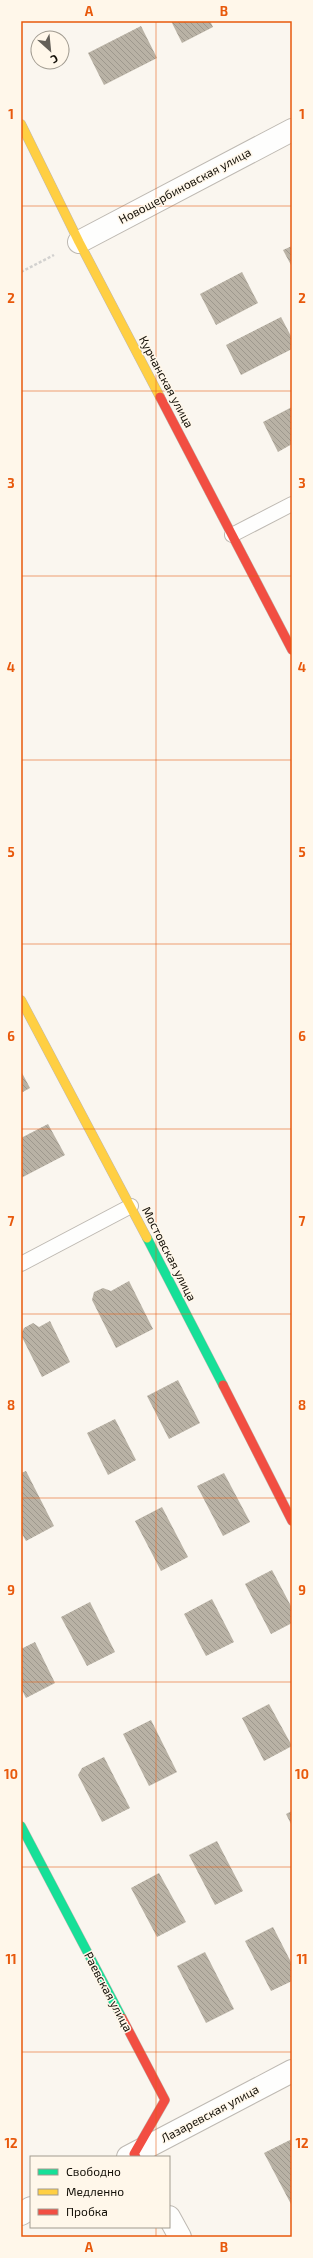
<svg xmlns="http://www.w3.org/2000/svg" width="313" height="2258" font-family="'Exo 2',sans-serif">
  <defs>
    <pattern id="building-back-hatch" width="6" height="6" patternUnits="userSpaceOnUse"><rect width="6" height="6" fill="#b9b2a5"/><path d="M-1 5l2 2M0 0l6 6M5-1l2 2" fill="none" stroke="#9e988d"/></pattern>
  </defs>
  <rect width="100%" height="100%" fill="#faf6ef"/>
  <g fill="url(#building-back-hatch)">
    <path d="M171,21H210L213,27L182,43Z"/>
    <path d="M141,26L157,58L104,85L88,53Z"/>
    <path d="M292,246V267L283,250Z"/>
    <path d="M242,272L258,303L216,325L200,294Z"/>
    <path d="M281,317L292,338V349L241,375L226,345Z"/>
    <path d="M292,407V444L278,452L263,422Z"/>
    <path d="M21,1071L30,1088L21,1093Z"/>
    <path d="M48,1124L65,1155L21,1178V1138Z"/>
    <path d="M129,1281L153,1329L116,1348L92,1300L94,1292L103,1288L111,1291Z"/>
    <path d="M50,1321L70,1362L42,1377L21,1335L24,1328L33,1323L39,1327Z"/>
    <path d="M178,1380L200,1423L169,1439L147,1396Z"/>
    <path d="M115,1419L136,1460L108,1475L87,1433Z"/>
    <path d="M26,1471L54,1526L26,1541L21,1532V1473Z"/>
    <path d="M224,1473L250,1522L223,1536L197,1486Z"/>
    <path d="M162,1507L188,1557L161,1571L135,1521Z"/>
    <path d="M272,1570L292,1608V1623L271,1634L245,1584Z"/>
    <path d="M212,1599L234,1642L206,1656L184,1614Z"/>
    <path d="M90,1602L115,1652L87,1666L61,1617Z"/>
    <path d="M35,1642L55,1683L26,1698L21,1688V1649Z"/>
    <path d="M269,1704L292,1746L264,1761L242,1718Z"/>
    <path d="M151,1720L177,1772L149,1786L123,1734Z"/>
    <path d="M104,1757L130,1808L102,1822L78,1775L82,1768Z"/>
    <path d="M292,1811V1826L286,1814Z"/>
    <path d="M217,1841L243,1891L215,1905L189,1855Z"/>
    <path d="M159,1873L186,1922L157,1937L131,1888Z"/>
    <path d="M273,1927L292,1964V1981L271,1991L245,1941Z"/>
    <path d="M205,1952L234,2009L206,2023L177,1966Z"/>
    <path d="M292,2139V2206L264,2153Z"/>
  </g>
  <g fill="none" stroke-linecap="round" stroke-linejoin="round">
    <defs>
      <g id="lane">
        <path d="M232,535L292,504"/>
        <path d="M21,1264L131,1206"/>
      </g>
      <g id="street">
        <path d="M79,242L292,130"/>
        <path d="M128,2157L292,2071"/>
        <path d="M21,2214L31,2208"/>
        <path d="M169,2217L180,2237"/>
      </g>
      <g id="fast">
        <path d="M147,1238L223,1385"/>
        <path d="M21,1826L122,2018"/>
      </g>
      <g id="slow">
        <path d="M21,124L79,242L160,397"/>
        <path d="M21,1000L147,1238"/>
      </g>
      <g id="jam">
        <path d="M160,397L292,650"/>
        <path d="M223,1385L292,1521"/>
        <path d="M122,2018L165,2100L134,2154L136,2157"/>
      </g>
    </defs>
    <use href="#lane" stroke="#beb9b2" stroke-width="16"/>
    <use href="#street" stroke="#beb9b2" stroke-width="24"/>
    <use href="#fast" stroke="#beb9b2" stroke-width="10"/>
    <use href="#slow" stroke="#beb9b2" stroke-width="10"/>
    <use href="#jam" stroke="#beb9b2" stroke-width="10"/>
    <path stroke="#d2d1cf" stroke-width="2.5" stroke-dasharray="3 2" stroke-linecap="butt" d="M21,272L54,255"/>
    <use href="#lane" stroke="#fefefd" stroke-width="14"/>
    <use href="#street" stroke="#fefefd" stroke-width="22"/>
    <use href="#fast" stroke="#16e098" stroke-width="9"/>
    <use href="#slow" stroke="#ffcf43" stroke-width="9"/>
    <use href="#jam" stroke="#f24e42" stroke-width="9"/>
  </g>
  <path fill="none" stroke="#e8590c" stroke-width="1" stroke-opacity="0.55" d="M156,21V2157M21,206H292M21,391H292M21,576H292M21,760H292M21,944H292M21,1129H292M21,1314H292M21,1498H292M21,1682H292M21,1867H292M21,2052H292M156,2227V2237"/>
  <g text-anchor="middle" stroke-width="3" stroke-linejoin="round" paint-order="stroke">
    <g font-size="12" fill="#141008" stroke="#fff7ea">
      <text transform="translate(185 186) rotate(-28)" y="4">Новощербиновская улица</text>
      <text transform="translate(166 382) rotate(62)" y="4">Курчанская улица</text>
      <text transform="translate(169 1254) rotate(63)" y="4">Мостовская улица</text>
      <text transform="translate(108 1992) rotate(62)" y="4">Раевская улица</text>
      <text transform="translate(210 2114) rotate(-28)" y="4">Лазаревская улица</text>
    </g>
  </g>
  <rect width="313" height="2258" fill="none" stroke="#fff7ea" stroke-width="44"/>
  <rect x="30" y="2156" width="140" height="72" fill="#fff7ea" stroke="#a19b90"/>
  <rect x="38" y="2169" width="20" height="6" fill="#16e098" stroke="#a19b90"/>
  <text x="66" y="2176" font-size="12" fill="#141008">Свободно</text>
  <rect x="38" y="2189" width="20" height="6" fill="#ffcf43" stroke="#a19b90"/>
  <text x="66" y="2196" font-size="12" fill="#141008">Медленно</text>
  <rect x="38" y="2209" width="20" height="6" fill="#f24e42" stroke="#a19b90"/>
  <text x="66" y="2216" font-size="12" fill="#141008">Пробка</text>
  <g transform="translate(50 50) rotate(153)"><circle r="19" fill="#fff7ea" stroke="#a19b90"/>
  <path d="M0-3L7 15L0 10L-7 15Z" fill="#646059"/>
  <text y="-6" font-size="11" font-weight="bold" text-anchor="middle" fill="#141008">С</text>
  </g>
  <rect x="22" y="22" width="269" height="2214" fill="none" stroke="#e8590c" stroke-width="1.5"/>
  <g font-size="13" text-anchor="middle" font-weight="bold" fill="#e8590c">
    <text x="89" y="16">A</text>
    <text x="224" y="16">B</text>
    <text x="11" y="119">1</text>
    <text x="302" y="119">1</text>
    <text x="11" y="303">2</text>
    <text x="302" y="303">2</text>
    <text x="11" y="488">3</text>
    <text x="302" y="488">3</text>
    <text x="11" y="672">4</text>
    <text x="302" y="672">4</text>
    <text x="11" y="857">5</text>
    <text x="302" y="857">5</text>
    <text x="11" y="1041">6</text>
    <text x="302" y="1041">6</text>
    <text x="11" y="1226">7</text>
    <text x="302" y="1226">7</text>
    <text x="11" y="1410">8</text>
    <text x="302" y="1410">8</text>
    <text x="11" y="1595">9</text>
    <text x="302" y="1595">9</text>
    <text x="11" y="1779">10</text>
    <text x="302" y="1779">10</text>
    <text x="11" y="1964">11</text>
    <text x="302" y="1964">11</text>
    <text x="11" y="2148">12</text>
    <text x="302" y="2148">12</text>
    <text x="89" y="2252">A</text>
    <text x="224" y="2252">B</text>
  </g>
</svg>
